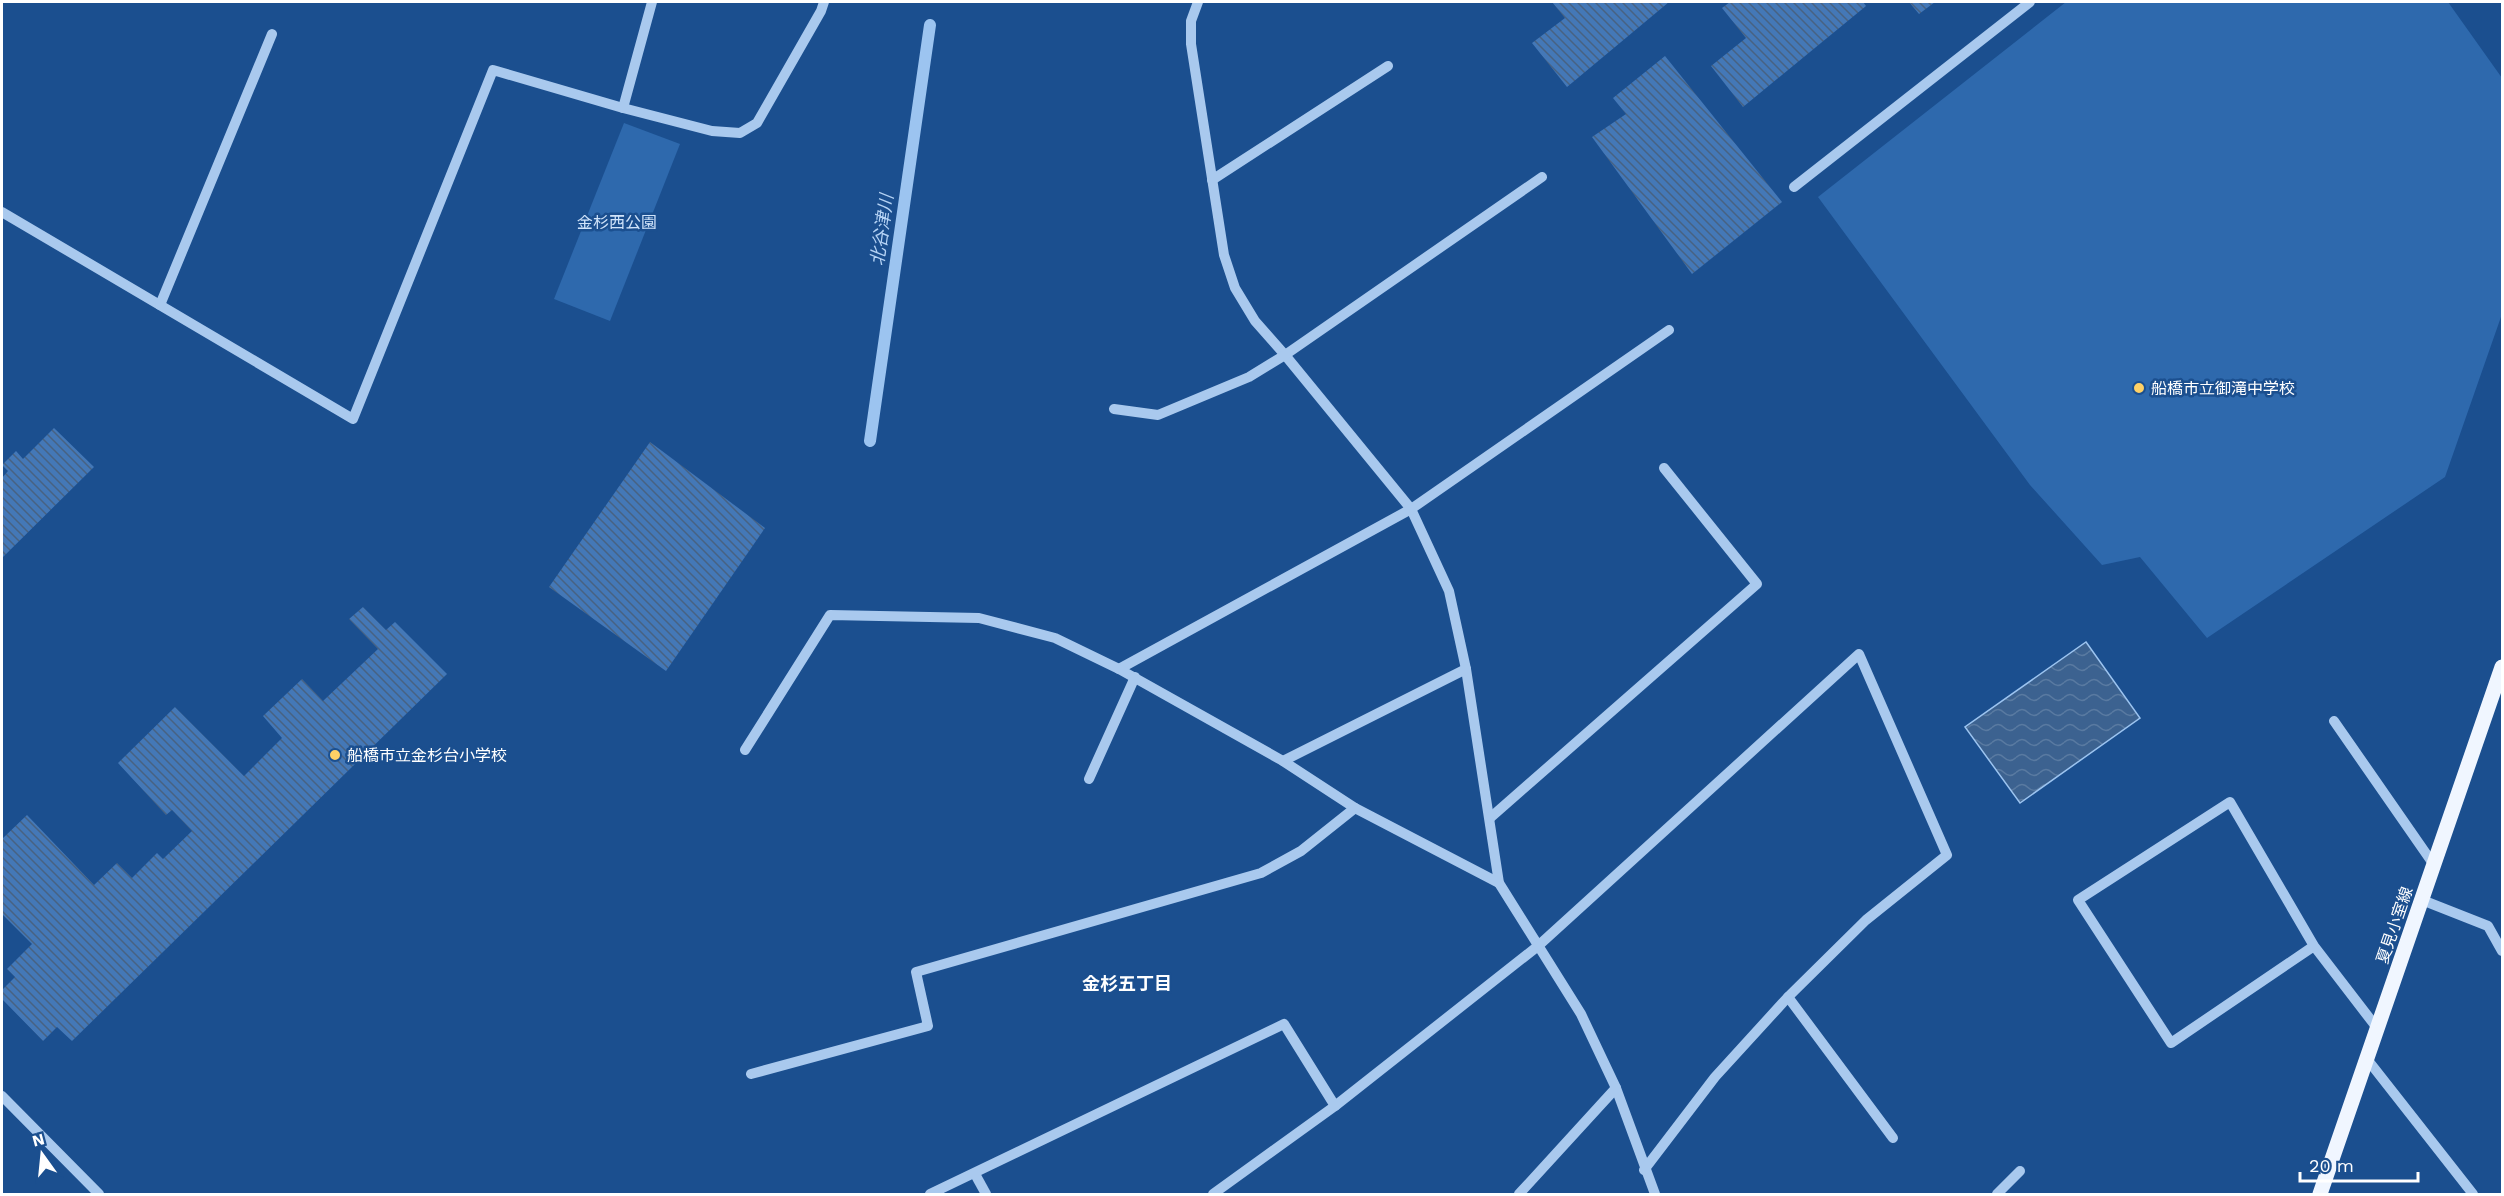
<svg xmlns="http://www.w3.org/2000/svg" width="2504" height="1196" font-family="'Work Sans','Noto Sans JP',sans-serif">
  <defs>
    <pattern id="water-waves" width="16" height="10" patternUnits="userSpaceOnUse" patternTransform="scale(1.5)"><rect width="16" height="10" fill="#3c6290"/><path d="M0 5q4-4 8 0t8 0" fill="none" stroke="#597aa1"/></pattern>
    <pattern id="building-back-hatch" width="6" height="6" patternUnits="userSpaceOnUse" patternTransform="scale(1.5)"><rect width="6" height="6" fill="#4478b7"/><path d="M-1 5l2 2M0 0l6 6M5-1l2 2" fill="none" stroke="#486282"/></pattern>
  </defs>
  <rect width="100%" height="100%" fill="#1b4f8f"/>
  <g fill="#2e69ad">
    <path d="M2066,2H2448L2502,78V314L2445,477L2207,638L2140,557L2102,565L2030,485L1818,197Z"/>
    <path d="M624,123L680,144L610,321L554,299Z"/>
  </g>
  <path fill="url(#water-waves)" stroke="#9cc4f0" stroke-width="1.5" d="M2086,642L2140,718L2020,803L1965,727Z"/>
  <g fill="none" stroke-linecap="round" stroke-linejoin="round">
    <path stroke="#9cc4f0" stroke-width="12" d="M870,441L930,25"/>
  </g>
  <g fill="url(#building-back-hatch)">
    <path d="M1552,2H1669L1567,87L1532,43L1565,18Z"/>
    <path d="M1730,2H1863L1866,6L1743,107L1711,66L1746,38L1722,8Z"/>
    <path d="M1909,2H1935L1919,14Z"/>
    <path d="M1665,56L1782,202L1692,274L1592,137L1626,114L1613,98Z"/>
    <path d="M54,428L94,467L2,558V478L8,471L2,465L16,451L23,459Z"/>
    <path d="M650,442L765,528L666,671L549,587Z"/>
    <path d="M363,607L386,630L395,622L447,674L72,1041L57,1027L43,1041L2,999V990L15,977L7,969L32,944L2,914V839L27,815L94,885L117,863L132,878L157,853L163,859L192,831L172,810L166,815L118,763L175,707L244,776L282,738L263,716L302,679L323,701L378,649L349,619Z"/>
  </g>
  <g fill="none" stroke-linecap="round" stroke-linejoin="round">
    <g stroke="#a9c9ee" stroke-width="10">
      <path d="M1198,2L1191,21V44L1224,255L1235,288L1255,321L1285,355L1411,509L1449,591L1466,669L1499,883L1581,1014L1616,1088L1655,1194"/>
      <path d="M623,108L652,2"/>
      <path d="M1212,180L1388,66"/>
      <path d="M1794,187L2030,2"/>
      <path d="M2,212L353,419L493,70L623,108L712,131L740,133L757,123L821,11L824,2"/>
      <path d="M160,305L272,34"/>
      <path d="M1114,409L1158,415L1249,377L1285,355L1542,177"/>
      <path d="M1119,669L1411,509L1669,330"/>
      <path d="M2334,721L2434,865"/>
      <path d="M745,750L830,615L979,618L1055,638L1119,669L1283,761L1355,808L1499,883"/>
      <path d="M1283,761L1466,669"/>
      <path d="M1089,779L1135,677"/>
      <path d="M1490,818L1757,584L1664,468"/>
      <path d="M2422,900L2488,926L2502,951"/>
      <path d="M2314,946L2230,802L2078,900L2171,1043L2314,946L2377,1028"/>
      <path d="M1788,997L1893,1138"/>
      <path d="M2367,1059L2473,1194"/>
      <path d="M751,1074L928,1026L916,972L1261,873L1301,851L1355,808"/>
      <path d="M2,1096L99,1194"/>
      <path d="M975,1174L986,1194"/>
      <path d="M930,1194L1284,1024L1335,1106"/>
      <path d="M1213,1194L1335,1106L1538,946L1859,654L1947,855L1866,920L1788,997L1715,1077L1644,1170"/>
      <path d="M1519,1194L1616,1088"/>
      <path d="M1997,1194L2020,1171"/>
    </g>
    <path stroke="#f0f6ff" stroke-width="15" d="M2320,1194L2502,667"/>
  </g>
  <g fill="#ffd166" stroke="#1b4f8f" stroke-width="2">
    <circle cx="2139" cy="388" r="6"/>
    <circle cx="335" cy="755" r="6"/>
  </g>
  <g text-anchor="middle" stroke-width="5" stroke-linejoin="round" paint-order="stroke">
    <g font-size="16" fill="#cfe3fa" stroke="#1b4f8f">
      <text x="617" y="228">金杉西公園</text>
    </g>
    <g font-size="16" fill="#fff" stroke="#1b4f8f" text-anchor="start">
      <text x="2151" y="394">船橋市立御滝中学校</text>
      <text x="347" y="761">船橋市立金杉台小学校</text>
    </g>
    <g font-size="16" fill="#fff" stroke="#1b4f8f">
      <text transform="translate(2394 925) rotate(-71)" y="6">夏見小室線</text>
    </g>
    <g font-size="18" font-style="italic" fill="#b5d3f5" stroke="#1b4f8f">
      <text transform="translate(882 230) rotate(-82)" y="6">北谷津川</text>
    </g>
    <g font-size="18" font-weight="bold" fill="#fff" stroke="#1b4f8f">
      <text x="1127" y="990">金杉五丁目</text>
    </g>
  </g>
  <rect width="2504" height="1196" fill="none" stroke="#ffffff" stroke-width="6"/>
  <g transform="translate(42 1154) rotate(345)" stroke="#1b4f8f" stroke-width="4.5" paint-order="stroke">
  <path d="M0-4.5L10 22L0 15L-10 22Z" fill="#ffffff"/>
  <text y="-9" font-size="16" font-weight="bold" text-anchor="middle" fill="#ffffff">N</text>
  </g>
  <path d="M2300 1172v9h118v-9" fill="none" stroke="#ffffff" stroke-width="3"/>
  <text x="2309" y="1172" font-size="18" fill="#ffffff" stroke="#1b4f8f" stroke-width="4.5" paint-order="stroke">20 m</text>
</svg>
